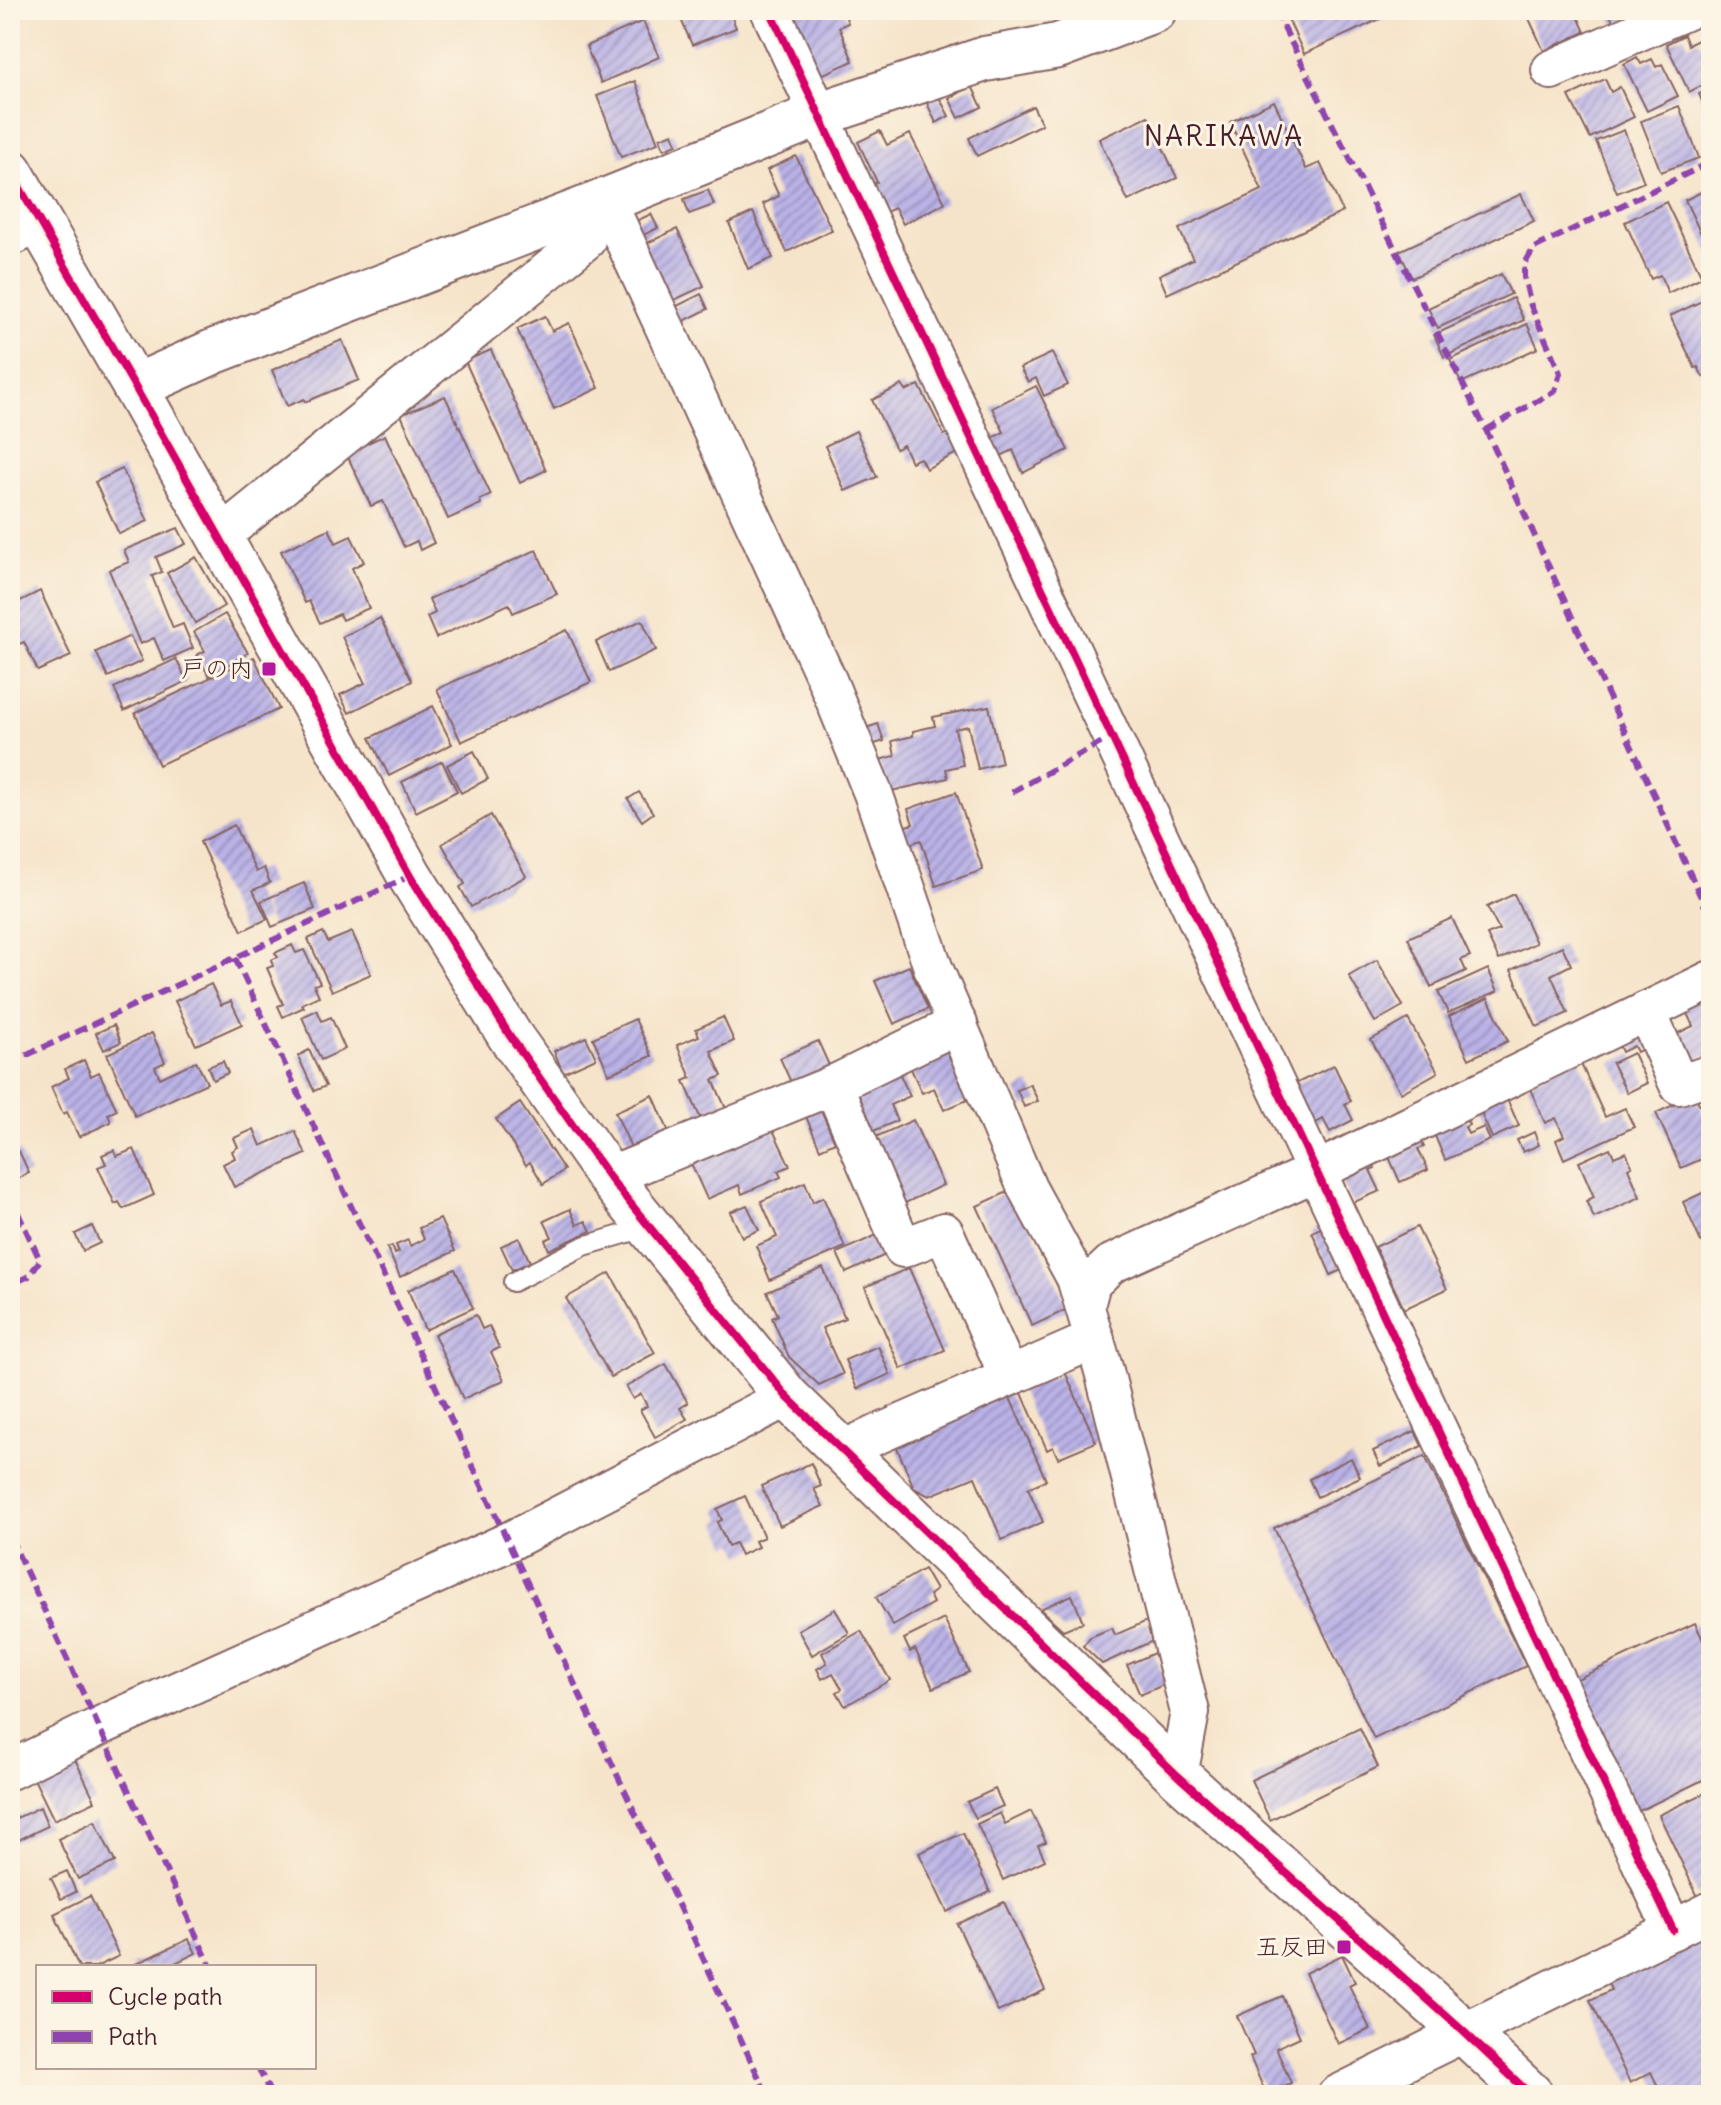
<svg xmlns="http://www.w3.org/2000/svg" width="1721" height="2105" font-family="Delius,'Klee One',sans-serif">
  <defs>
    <pattern id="building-hatch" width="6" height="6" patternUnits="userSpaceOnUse" patternTransform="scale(2)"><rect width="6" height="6" fill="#bab2e6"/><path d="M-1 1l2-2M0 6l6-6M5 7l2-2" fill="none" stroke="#9990bb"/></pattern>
  </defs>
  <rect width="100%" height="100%" fill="#fcf5e5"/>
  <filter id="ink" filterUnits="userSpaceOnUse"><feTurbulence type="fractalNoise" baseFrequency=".0125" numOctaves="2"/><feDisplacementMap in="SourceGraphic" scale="16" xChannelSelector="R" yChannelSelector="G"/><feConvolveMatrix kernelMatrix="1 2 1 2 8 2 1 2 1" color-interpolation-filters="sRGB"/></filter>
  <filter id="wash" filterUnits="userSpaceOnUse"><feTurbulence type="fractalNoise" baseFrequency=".006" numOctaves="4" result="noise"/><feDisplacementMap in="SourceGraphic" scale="32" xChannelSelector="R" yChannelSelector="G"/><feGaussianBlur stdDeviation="1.8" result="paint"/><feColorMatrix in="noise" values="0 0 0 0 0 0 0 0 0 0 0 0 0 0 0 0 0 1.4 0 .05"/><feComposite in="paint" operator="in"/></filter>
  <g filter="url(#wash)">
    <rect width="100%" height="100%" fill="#f6e4ca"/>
    <g id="blocks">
      <g fill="url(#building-hatch)">
        <path d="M677,10H729L736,28L692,45Z"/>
        <path d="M789,10H843L848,23L839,27L853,61L817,77Z"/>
        <path d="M1284,10H1389L1391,14L1304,54Z"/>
        <path d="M1525,10H1575L1585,32L1544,51Z"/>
        <path d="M1608,10H1646L1614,24Z"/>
        <path d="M643,21L659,57L601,83L586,46Z"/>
        <path d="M1684,35L1688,45L1698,40L1701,45L1707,42L1711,50V81L1689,92L1666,44Z"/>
        <path d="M1637,57L1641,64L1652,59L1656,67L1662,64L1678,96L1647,111L1624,64Z"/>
        <path d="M1605,79L1611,92L1620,87L1634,117L1590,138L1569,96Z"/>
        <path d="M635,81L658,143L621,157L597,96Z"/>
        <path d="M972,86L982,107L959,118L949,98Z"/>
        <path d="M1711,89V123L1699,94Z"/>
        <path d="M939,97L949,116L936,123L927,103Z"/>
        <path d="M1274,101L1306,169L1320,163L1343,212L1167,294L1159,275L1193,259L1179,229L1262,190L1230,122Z"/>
        <path d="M1033,106L1042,124L977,156L969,138Z"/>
        <path d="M1679,106L1699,158L1661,172L1641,121Z"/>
        <path d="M1148,116L1177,178L1128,201L1099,139Z"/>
        <path d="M1624,130L1644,182L1617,193L1596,141Z"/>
        <path d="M880,131L887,145L910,134L945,203L903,224L895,208L883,213L869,186L877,182L858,142Z"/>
        <path d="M673,133L677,144L664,149L660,138Z"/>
        <path d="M796,156L832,230L787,252L763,204L779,196L767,170Z"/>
        <path d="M1711,187V255L1685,200Z"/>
        <path d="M708,190L714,205L689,214L684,199Z"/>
        <path d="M1521,194L1534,221L1412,278L1399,251Z"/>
        <path d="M1666,202L1702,277L1668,293L1660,275L1651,279L1625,222Z"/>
        <path d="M753,212L773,258L748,269L729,223Z"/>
        <path d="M651,214L658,228L641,236L634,222Z"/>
        <path d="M677,229L704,286L670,302L643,245Z"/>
        <path d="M1501,274L1511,294L1438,328L1428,308Z"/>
        <path d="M701,294L708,309L680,323L673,308Z"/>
        <path d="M1513,298L1524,320L1444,357L1434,335Z"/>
        <path d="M1708,298L1711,303V373L1703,377L1698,367L1695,368L1670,316Z"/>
        <path d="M545,316L552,331L569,323L599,388L554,409L517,329Z"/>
        <path d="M1527,324L1538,348L1461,383L1450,360Z"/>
        <path d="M342,340L359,380L305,402L304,399L287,406L272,370Z"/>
        <path d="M491,350L546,470L520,483L465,361Z"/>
        <path d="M1052,353L1068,385L1044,396L1036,378L1028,382L1020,368Z"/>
        <path d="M902,385L906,391L919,385L944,435L951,432L961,451L926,469L920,458L911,462L903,445L896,449L872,400Z"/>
        <path d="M1036,386L1068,450L1023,473L1013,450L1001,456L992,438L1004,432L992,408Z"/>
        <path d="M445,396L491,495L480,500L481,504L448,519L401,415Z"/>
        <path d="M856,431L877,477L845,491L825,446Z"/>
        <path d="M385,435L434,543L420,550L417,541L404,547L383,501L371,506L346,453Z"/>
        <path d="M122,469L148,521L119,534L95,482Z"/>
        <path d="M178,528L186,544L156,557L162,572L152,576L173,628L183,624L193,648L164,661L154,638L140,644L109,570L129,562L124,550Z"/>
        <path d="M329,529L336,543L351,536L364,562L352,568L369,608L342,620L339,614L320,623L309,601L305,603L281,551Z"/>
        <path d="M536,550L557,594L513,613L509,604L436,638L427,617L435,613L429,599Z"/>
        <path d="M196,557L224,606L195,623L167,573Z"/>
        <path d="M40,591L71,656L38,671L24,642L14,646L10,639V606Z"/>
        <path d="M225,614L248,653L209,676L197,655L205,651L194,632Z"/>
        <path d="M380,618L412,681L349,713L340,695L365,683L342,637Z"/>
        <path d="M642,620L656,650L609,672L596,642Z"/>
        <path d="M567,630L591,682L461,742L437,689Z"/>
        <path d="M130,636L142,661L108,677L96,652Z"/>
        <path d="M254,657L279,709L159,765L135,713Z"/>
        <path d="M176,659L187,681L124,711L114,688Z"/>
        <path d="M433,706L452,744L389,776L370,738Z"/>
        <path d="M989,706L1002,763L978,769L968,726L955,729L963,765L946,769L948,778L887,792L879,760L895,756L892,741L913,736V731L935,726L933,717Z"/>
        <path d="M878,724L884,741L868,746L863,729Z"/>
        <path d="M474,751L488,779L461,793L447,765Z"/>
        <path d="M442,761L457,791L416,812L402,782Z"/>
        <path d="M639,792L653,813L642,821L628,799Z"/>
        <path d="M956,792L983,870L936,886L921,840L905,846L899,828L913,824L908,809Z"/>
        <path d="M491,815L526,876L471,907L460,887L465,884L442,844Z"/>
        <path d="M234,825L256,872L264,868L270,883L253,890L267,919L242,931L200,842Z"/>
        <path d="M304,883L315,909L272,927L261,901Z"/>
        <path d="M1514,894L1536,943L1499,960L1487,935L1499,930L1487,907Z"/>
        <path d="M1452,918L1470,956L1461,960L1466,971L1431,987L1408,938Z"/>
        <path d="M323,932L328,942L352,932L371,974L332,991L308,939Z"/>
        <path d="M292,945L296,953L304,950L320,983L314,985L319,996L302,1004L304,1007L283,1017L278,1006L283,1004L267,968L273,966L271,960L278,957L275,953Z"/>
        <path d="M1562,946L1571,965L1551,975L1568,1013L1537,1027L1511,970Z"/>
        <path d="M1377,960L1403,1006L1375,1022L1349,976Z"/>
        <path d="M909,966L928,1009L894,1024L875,981Z"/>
        <path d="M1488,969L1498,991L1448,1013L1438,992Z"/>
        <path d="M211,984L221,1005L231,1001L242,1024L196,1045L175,1001Z"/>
        <path d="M1711,997V1058L1708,1060L1706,1055L1690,1062L1674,1035L1693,1026L1683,1005Z"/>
        <path d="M1488,998L1508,1041L1469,1059L1449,1016Z"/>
        <path d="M317,1010L322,1021L331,1017L345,1049L321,1060L302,1017Z"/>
        <path d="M723,1017L734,1041L711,1051L722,1076L713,1080L728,1113L703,1124L684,1081L691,1078L677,1045L699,1036L696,1029Z"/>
        <path d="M635,1019L652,1056L609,1074L593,1038Z"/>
        <path d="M1408,1019L1438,1072L1401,1093L1371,1040Z"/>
        <path d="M1642,1021L1652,1045L1637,1052L1634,1046L1622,1052L1614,1034Z"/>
        <path d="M114,1025L121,1042L104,1050L96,1033Z"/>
        <path d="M152,1033L165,1062L155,1067L160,1078L196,1061L207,1083L135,1116L107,1054Z"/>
        <path d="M586,1037L596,1058L563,1073L554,1051Z"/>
        <path d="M818,1041L832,1072L794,1089L780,1058Z"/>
        <path d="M947,1041L972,1098L944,1110L934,1088L922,1093L907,1060Z"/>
        <path d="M309,1050L326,1086L314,1091L298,1056Z"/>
        <path d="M1633,1053L1647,1083L1627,1093L1612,1063Z"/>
        <path d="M1577,1055L1605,1117L1625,1108L1634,1127L1564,1159L1556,1140L1564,1136L1556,1118L1545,1123L1528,1084Z"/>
        <path d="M84,1060L91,1076L99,1072L117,1110L108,1114L111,1122L79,1137L67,1112L63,1114L51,1087L69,1078L65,1069Z"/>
        <path d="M223,1061L228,1073L213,1080L208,1067Z"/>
        <path d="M895,1064L910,1096L890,1105L897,1121L866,1134L845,1088Z"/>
        <path d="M1334,1065L1351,1101L1345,1104L1353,1120L1330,1132L1323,1119L1312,1125L1293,1085Z"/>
        <path d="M1030,1084L1038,1101L1024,1107L1017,1090Z"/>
        <path d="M1503,1090L1519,1126L1492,1138L1476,1102Z"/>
        <path d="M653,1095L671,1137L634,1154L615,1112Z"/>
        <path d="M1695,1095L1711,1130V1155L1681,1168L1656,1113Z"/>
        <path d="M520,1103L564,1170L543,1184L530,1162L526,1165L496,1119Z"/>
        <path d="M818,1103L835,1142L820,1149L803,1110Z"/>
        <path d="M1462,1109L1469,1125L1465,1127L1468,1134L1484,1127L1490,1140L1445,1160L1430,1124Z"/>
        <path d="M913,1120L943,1185L899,1206L869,1140Z"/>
        <path d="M772,1128L790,1166L778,1171L781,1177L742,1194L739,1185L707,1199L689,1159Z"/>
        <path d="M254,1129L261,1146L295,1131L306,1154L234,1187L223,1164L235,1158L232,1151L238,1147L234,1138Z"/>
        <path d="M1417,1132L1424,1147L1418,1149L1428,1170L1400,1182L1384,1146Z"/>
        <path d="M1534,1132L1539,1145L1523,1152L1517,1140Z"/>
        <path d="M1610,1148L1614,1157L1626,1152L1632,1166L1628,1168L1640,1197L1594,1218L1586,1201L1594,1197L1579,1162Z"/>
        <path d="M134,1149L154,1195L123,1209L119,1202L115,1204L98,1167L106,1164L102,1155L114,1150L117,1156Z"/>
        <path d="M19,1151L29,1173L16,1179L10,1167V1155Z"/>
        <path d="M1369,1153L1375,1168L1370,1170L1380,1191L1352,1203L1336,1168Z"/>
        <path d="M805,1182L813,1202L823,1197L845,1247L770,1280L756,1246L777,1237L761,1201Z"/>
        <path d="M1014,1189L1068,1309L1032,1326L977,1206Z"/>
        <path d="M1711,1189V1238L1701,1242L1683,1202Z"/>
        <path d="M747,1205L759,1230L742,1237L730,1212Z"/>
        <path d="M570,1209L577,1225L586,1221L591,1231L549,1250L545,1240L552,1237L544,1221Z"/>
        <path d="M440,1219L455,1251L400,1277L387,1248L392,1246L395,1254L399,1252L396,1245L408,1240L410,1246L424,1239L419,1228Z"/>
        <path d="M1327,1225L1346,1268L1331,1275L1312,1232Z"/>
        <path d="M92,1226L100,1243L83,1251L75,1234Z"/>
        <path d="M1417,1227L1447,1289L1404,1309L1375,1247Z"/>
        <path d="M881,1233L890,1253L846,1273L837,1253Z"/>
        <path d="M519,1238L530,1262L512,1270L501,1246Z"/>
        <path d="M823,1268L845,1318L822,1328L843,1374L819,1385L789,1357L772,1318L778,1315L767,1292Z"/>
        <path d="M909,1268L945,1350L901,1369L865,1287Z"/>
        <path d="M455,1269L473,1308L425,1330L408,1290Z"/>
        <path d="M610,1273L655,1353L611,1377L566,1298Z"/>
        <path d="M476,1315L482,1329L489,1326L499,1348L491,1352L504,1380L463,1399L434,1334Z"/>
        <path d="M878,1346L890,1374L857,1389L845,1360Z"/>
        <path d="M666,1364L688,1403L680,1408L687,1419L655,1437L640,1410L647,1406L641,1394L633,1399L626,1387Z"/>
        <path d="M1065,1372L1096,1442L1058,1458L1053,1447L1047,1450L1021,1391Z"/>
        <path d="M1007,1391L1046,1480L1028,1488L1043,1522L1002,1540L975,1477L929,1496L914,1488L894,1441Z"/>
        <path d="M1415,1431L1422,1446L1380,1466L1373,1451Z"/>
        <path d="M1425,1456L1526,1666L1374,1739L1274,1528Z"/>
        <path d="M1351,1458L1360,1477L1317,1497L1309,1479Z"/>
        <path d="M811,1463L821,1486L814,1489L823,1506L780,1526L761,1486Z"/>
        <path d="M745,1496L764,1537L755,1541L758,1547L741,1555L735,1543L728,1546L717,1522L722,1520L717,1509Z"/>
        <path d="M924,1569L936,1590L929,1595L933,1603L893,1626L876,1597Z"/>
        <path d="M1072,1595L1083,1622L1063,1630L1040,1609Z"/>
        <path d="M835,1609L849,1633L812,1655L798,1630Z"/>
        <path d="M944,1619L969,1672L933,1688L915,1649L910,1652L904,1639Z"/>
        <path d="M1147,1621L1155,1640L1102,1664L1083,1646L1090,1637L1112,1628L1115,1635Z"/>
        <path d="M1695,1623L1711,1657V1776L1637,1812L1575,1680Z"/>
        <path d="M861,1631L890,1680L845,1706L837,1692L842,1689L833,1673L822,1679L817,1669L827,1663L822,1653Z"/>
        <path d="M1154,1653L1166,1684L1140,1695L1127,1665Z"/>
        <path d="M1360,1728L1378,1767L1270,1820L1251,1780Z"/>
        <path d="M75,1759L95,1801L54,1820L34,1779Z"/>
        <path d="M995,1789L1003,1806L976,1818L967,1802Z"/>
        <path d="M1711,1790V1891L1698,1897L1659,1815Z"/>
        <path d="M40,1807L48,1826L12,1843L10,1821Z"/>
        <path d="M1031,1811L1046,1842L1038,1845L1045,1860L1003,1880L977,1824L1000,1813L1005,1824Z"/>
        <path d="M95,1821L115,1862L78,1879L58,1839Z"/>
        <path d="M963,1833L990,1892L947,1912L919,1853Z"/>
        <path d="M67,1871L76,1892L61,1899L51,1878Z"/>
        <path d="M90,1896L119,1956L96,1967H79L54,1914Z"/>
        <path d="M1004,1902L1045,1990L998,2012L957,1924Z"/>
        <path d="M1711,1930V2095H1662L1651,2072L1630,2083L1590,2000L1611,1990L1606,1978Z"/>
        <path d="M189,1939L196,1953L167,1967H129Z"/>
        <path d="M1342,1955L1355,1982L1349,1985L1370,2029L1338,2044L1305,1973Z"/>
        <path d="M1282,1996L1300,2037L1276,2048L1291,2083L1266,2094L1250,2057L1254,2055L1237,2016Z"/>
      </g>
    </g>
  </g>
  <g filter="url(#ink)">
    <use href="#blocks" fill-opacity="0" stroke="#866463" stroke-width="2"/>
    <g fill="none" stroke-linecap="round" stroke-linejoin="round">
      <defs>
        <path id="service" d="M513,1282L584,1246L648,1227"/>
        <g id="minor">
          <path d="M770,10L1673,1930"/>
          <path d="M1551,70L1687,10"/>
          <path d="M606,200L827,680L873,793L934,970L1027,1188L1076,1278L1104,1371L1190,1712L1178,1776"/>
          <path d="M10,237L40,223"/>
          <path d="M218,538L586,240L595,205"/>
          <path d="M1646,1011L1679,1085L1711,1074"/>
          <path d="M833,1085L903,1248L944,1232L1009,1376"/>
          <path d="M609,1177L833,1085L958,1024"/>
          <path d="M1085,1306L1091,1283L1111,1264L1315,1172L1711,980"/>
          <path d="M842,1450L1095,1339"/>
          <path d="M10,1770L98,1727L508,1542L787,1397"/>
          <path d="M1337,2095L1711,1911"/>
        </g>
        <g id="tertiary">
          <path d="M10,171L135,387L410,876L510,1036L609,1177L787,1397L1178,1776L1463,2031L1531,2095"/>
          <path d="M135,387L215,351L595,205L820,114L985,59L1058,46L1154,10"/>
        </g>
      </defs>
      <use href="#service" stroke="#866463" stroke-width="22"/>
      <use href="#minor" stroke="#866463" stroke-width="42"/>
      <use href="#tertiary" stroke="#866463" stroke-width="48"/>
      <use href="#service" stroke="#fff" stroke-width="18"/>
      <use href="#minor" stroke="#fff" stroke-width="38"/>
      <use href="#tertiary" stroke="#fff" stroke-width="44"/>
      <g stroke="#8e44ad" stroke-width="6" stroke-dasharray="12 6" stroke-linecap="butt">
        <path d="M1275,10L1486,430L1711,919"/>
        <path d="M1486,430L1555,391L1560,373L1531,306L1524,277V265L1534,248L1711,162"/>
        <path d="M1012,792L1113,736"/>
        <path d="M235,958L767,2095"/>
        <path d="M10,1063L410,876"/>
        <path d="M10,1196L40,1260L29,1276L10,1285"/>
        <path d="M10,1537L211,1967"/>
        <path d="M258,2067L271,2095"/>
      </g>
      <defs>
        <g id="cycleway">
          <path d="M770,10L1673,1930"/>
          <path d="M10,171L135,387L410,876L510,1036L609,1177L787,1397L1178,1776L1463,2031L1531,2095"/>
        </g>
      </defs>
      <use href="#cycleway" stroke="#fcf5e5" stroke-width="13"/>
      <use href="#cycleway" stroke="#d6006c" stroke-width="8"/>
    </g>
  </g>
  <g fill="#b5179e" stroke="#fcf5e5" stroke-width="3">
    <rect x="261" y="661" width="16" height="16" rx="4"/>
    <rect x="1336" y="1939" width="16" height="16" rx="4"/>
  </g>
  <g text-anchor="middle" stroke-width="6" stroke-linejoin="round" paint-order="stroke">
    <g font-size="24" fill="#4a1f2b" stroke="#fcf5e5" text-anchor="end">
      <text x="253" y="677">戸の内</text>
      <text x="1328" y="1955">五反田</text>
    </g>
    <g font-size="28" letter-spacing="2" fill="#4a1f2b" stroke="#fcf5e5">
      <text x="1224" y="146">NARIKAWA</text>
    </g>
  </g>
  <rect width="1721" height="2105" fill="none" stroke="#fcf5e5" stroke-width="40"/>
  <rect x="36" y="1965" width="280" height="104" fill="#fcf5e5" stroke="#b59f9b" stroke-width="2"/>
  <rect x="52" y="1991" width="40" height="12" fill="#d6006c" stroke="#b59f9b" stroke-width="2"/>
  <text x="108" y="2005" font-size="24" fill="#4a1f2b">Cycle path</text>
  <rect x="52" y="2031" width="40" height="12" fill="#8e44ad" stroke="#b59f9b" stroke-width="2"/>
  <text x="108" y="2045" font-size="24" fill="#4a1f2b">Path</text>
</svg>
